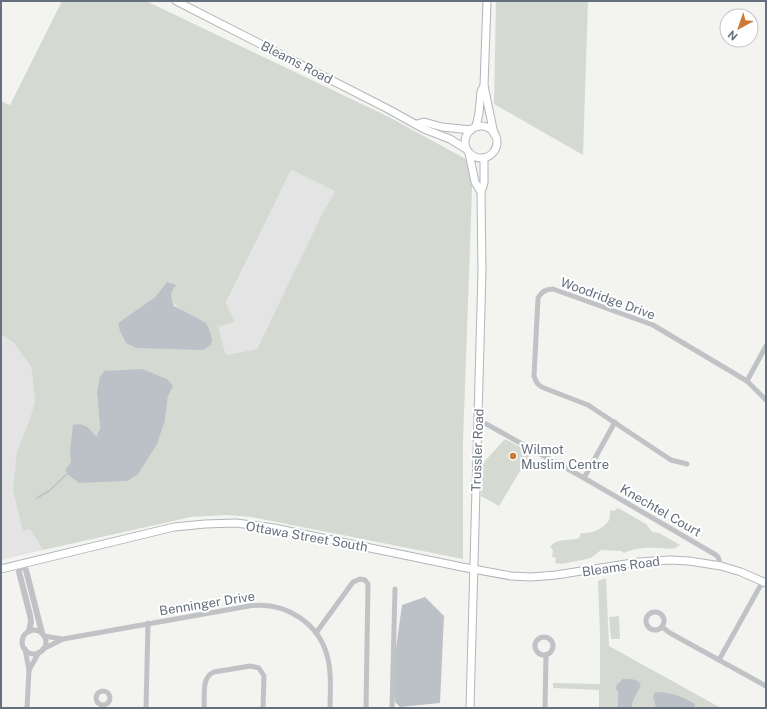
<svg xmlns="http://www.w3.org/2000/svg" width="767" height="709" font-family="'Public Sans',sans-serif">
  <rect width="100%" height="100%" fill="#f3f4f0"/>
  <g fill="#e4e4e4">
    <path d="M291,170L335,191L320,218L257,349L226,355L218,327L235,322L226,304Z"/>
    <path d="M1,335L13,342L31,367L35,400L30,419L23,532L30,529L43,550L1,560Z"/>
  </g>
  <g fill="#d4dad2" fill-rule="evenodd">
    <path d="M62,1H146L389,117L473,163L463,442V559L251,517L228,515L191,517L43,550L30,529L23,532L13,490L17,452L30,419L35,400L31,367L13,342L1,335V101L10,105ZM291,170L335,191L320,218L257,349L226,355L218,327L235,322L226,303ZM167,282L172,290C168,301 176,307 184,312L118,323L155,297ZM97,392L168,396L165,420L65,470L96,437L100,428Z"/>
    <path d="M496,1H588L583,155L494,104Z"/>
    <path d="M505,439L531,453L499,506L481,496L483,463Z"/>
    <path d="M618,508L646,524L652,532L659,533L680,545C674,551 666,548 659,548C648,547 633,548 624,553L621,551L601,550L591,558L562,564L555,563L556,558L552,557L553,550L550,547C557,537 568,542 579,538L581,533C590,534 604,529 609,520C610,517 610,513 610,510L614,511Z"/>
    <path d="M606,578L609,646L721,708H599V690L553,688V683L600,684V635L598,581Z"/>
    <path d="M619,616L620,639H611L609,617Z"/>
  </g>
  <g fill="#bbc1c7">
    <path d="M167,282L176,285C169,293 171,297 174,306L206,323L210,331L212,340L211,345L203,350L136,348L126,343L120,331L118,323L155,297Z"/>
    <path d="M142,369L167,379L173,386L168,396L165,420L157,444L138,474L127,481L79,483L70,476L65,470L71,462L70,450L73,425C84,422 90,428 96,437L100,428L97,392L100,377L104,371Z"/>
    <path d="M425,597L444,616L440,703L400,707L395,702L393,670L402,605Z"/>
    <path d="M623,679C630,679 637,678 641,685L633,701L631,708H618V691L616,690C616,683 619,683 623,679Z"/>
    <path d="M655,692C670,692 682,696 695,704L694,708H652L656,707L653,697Z"/>
  </g>
  <g fill="none" stroke-linecap="round" stroke-linejoin="round">
    <path stroke="#bbc1c7" stroke-width="1.5" d="M37,498L49,491L68,473"/>
    <defs>
      <g id="secondary">
        <path d="M176,1L388,109L424,129L450,139L466,149"/>
        <path d="M487,1L484,86L494,134"/>
        <path d="M417,124L424,122L442,127L471,130"/>
        <circle cx="481" cy="142" r="16"/>
        <path d="M476,127L479,113L481,91L484,86"/>
        <path d="M469,153L475,182L481,192"/>
        <path d="M1,569L174,527L205,524L236,523L274,528L462,567L511,576L531,577L556,575L639,562L670,560L689,561L721,566L741,572L766,583"/>
        <path d="M470,708L482,271L481,192L484,183V158"/>
      </g>
    </defs>
    <use href="#secondary" stroke="#b2b5ba" stroke-width="9"/>
    <g stroke="#c0c2c5" stroke-width="5">
      <path d="M747,381L766,346"/>
      <path d="M479,420L584,478L716,555L718,557L721,566"/>
      <path d="M687,464L671,460L588,405L544,388C538,386 536,382 534,376L538,298C541,292 546,289 553,289L653,325L747,381L766,400"/>
      <path d="M584,478L615,422"/>
      <circle cx="655" cy="621" r="9"/>
      <path d="M662,627L670,633L766,686"/>
      <circle cx="34" cy="642" r="12"/>
      <path d="M316,633L353,582L360,579L365,580L368,584L366,708"/>
      <path d="M44,636L62,639"/>
      <circle cx="544" cy="646" r="9"/>
      <path d="M25,649L29,670L27,708"/>
      <path d="M43,649L63,639L249,606C285,601 320,623 328,659C332,675 330,692 330,708"/>
      <path d="M719,660L763,581"/>
      <path d="M29,670L39,652"/>
      <circle cx="103" cy="698" r="7"/>
      <path d="M146,708L148,623"/>
      <path d="M204,708C205,696 201,677 214,672L250,666L259,668L264,676L263,708"/>
      <path d="M392,708L395,589"/>
      <path d="M545,708L546,655"/>
    </g>
    <g stroke="#c0c2c5" stroke-width="6">
      <path d="M20,564L26,570L42,633"/>
      <path d="M20,564L19,572L30,615L31,622L29,631"/>
    </g>
    <use href="#secondary" stroke="#fff" stroke-width="7"/>
  </g>
  <circle fill="#cd7937" stroke="#fff" stroke-width="1.5" cx="513" cy="456" r="4"/>
  <g text-anchor="middle" stroke-width="4" stroke-linejoin="round" paint-order="stroke">
    <g font-size="13" fill="#666f7e" stroke="#fff">
      <text transform="translate(297 62) rotate(27)" y="5">Bleams Road</text>
      <text transform="translate(608 298) rotate(20)" y="5">Woodridge Drive</text>
      <text transform="translate(477 450) rotate(-88)" y="5">Trussler Road</text>
      <text transform="translate(661 510) rotate(30)" y="5">Knechtel Court</text>
      <text transform="translate(307 536) rotate(10)" y="5">Ottawa Street South</text>
      <text transform="translate(621 566) rotate(-8)" y="5">Bleams Road</text>
      <text transform="translate(207 603) rotate(-9)" y="5">Benninger Drive</text>
    </g>
    <g font-size="13" fill="#666f7e" stroke="#fff" text-anchor="start">
      <text x="521" y="454">Wilmot<tspan x="521" dy="15">Muslim Centre</tspan></text>
    </g>
  </g>
  <rect width="767" height="709" fill="none" stroke="#666f7e" stroke-width="4"/>
  <g transform="translate(739 28) rotate(220)"><circle r="19" fill="#ffffff" stroke="#c2c5cb"/>
  <path d="M0-3L7 15L0 10L-7 15Z" fill="#cd7937"/>
  <text y="-6" font-size="11" font-weight="bold" text-anchor="middle" fill="#666f7e">N</text>
  </g>
</svg>
